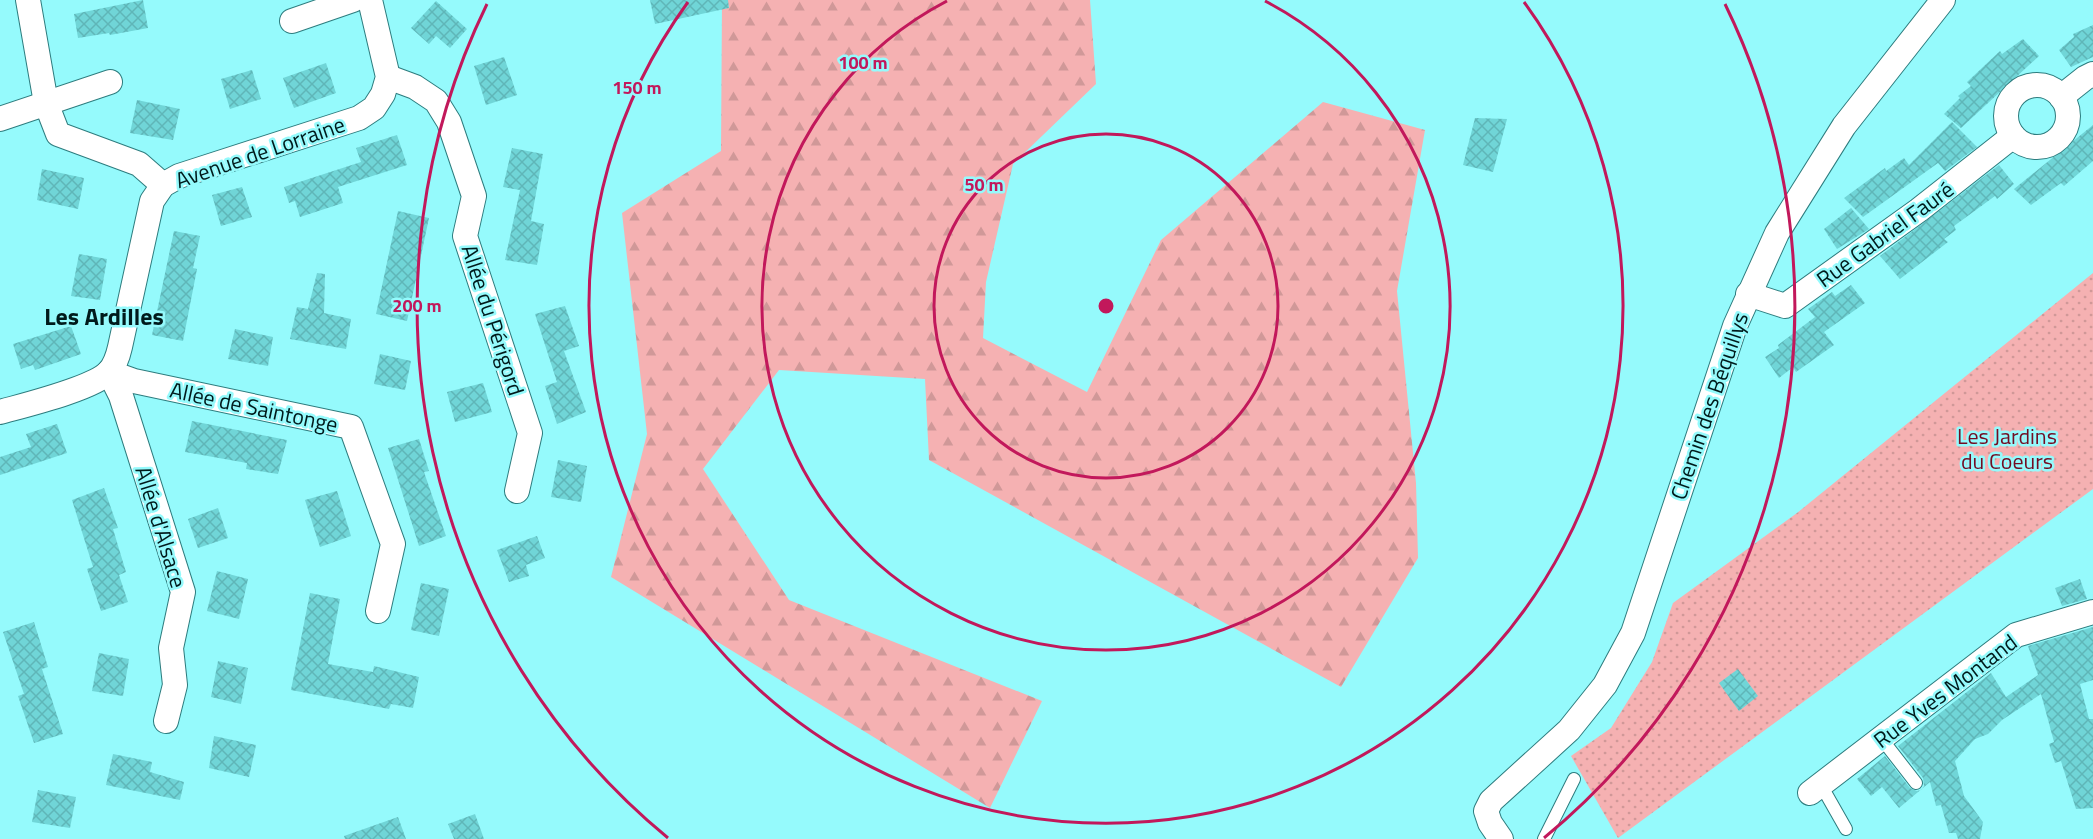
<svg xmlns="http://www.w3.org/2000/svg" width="2093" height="839" font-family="'Titillium Web',sans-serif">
  <defs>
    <pattern id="forest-firs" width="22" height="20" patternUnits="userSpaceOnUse" patternTransform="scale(1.5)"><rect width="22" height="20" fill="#f5b1b2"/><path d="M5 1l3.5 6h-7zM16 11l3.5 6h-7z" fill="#d09898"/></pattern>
    <pattern id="garden-dots" width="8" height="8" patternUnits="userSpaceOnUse" patternTransform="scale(1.5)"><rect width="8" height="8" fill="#f5b1b2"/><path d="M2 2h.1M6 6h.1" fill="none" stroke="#d09898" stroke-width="1.8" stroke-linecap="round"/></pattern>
    <pattern id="building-cross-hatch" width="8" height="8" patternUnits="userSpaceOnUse" patternTransform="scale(1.5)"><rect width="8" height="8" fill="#70d5d7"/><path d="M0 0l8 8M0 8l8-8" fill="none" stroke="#5fb6b8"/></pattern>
  </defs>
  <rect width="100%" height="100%" fill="#95fafc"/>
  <path fill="url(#forest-firs)" d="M722,0H1090L1096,84L1013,164L986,282L983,338L1087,392L1161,240L1323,102L1425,130L1397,291L1416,483L1418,558L1341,687L929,460L925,379L779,370L703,469L789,600L1042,701L990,808L611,577L647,434L622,213L721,151Z"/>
  <path fill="url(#garden-dots)" d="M2093,273V489L1618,838L1571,756L1611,728L1652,662L1673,603L1797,513Z"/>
  <g fill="url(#building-cross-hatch)">
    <path d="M143,0L148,28L110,35L109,33L78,38L74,14Z"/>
    <path d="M650,0H728L729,8L655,24Z"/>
    <path d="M436,1L467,29L450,48L436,36L429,44L411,28Z"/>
    <path d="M2093,25V57L2071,67L2059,50L2074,37L2073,34Z"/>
    <path d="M2023,39L2039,56L1961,128L1944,114L1960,98L1958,96L1971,86L1967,82L2000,51L2002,54Z"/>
    <path d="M504,57L517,95L486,105L474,66Z"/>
    <path d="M326,63L336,93L294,108L283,78Z"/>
    <path d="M252,70L261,99L230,109L221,79Z"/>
    <path d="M137,100L180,109L173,140L130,133Z"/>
    <path d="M1475,118L1507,119L1493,172L1463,165Z"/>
    <path d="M1952,122L1977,147L1945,171L1938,163L1863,217L1844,198L1885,168L1886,171L1904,158L1909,165Z"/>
    <path d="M2093,125V161L2064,186L2061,183L2031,205L2014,189Z"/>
    <path d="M397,135L407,165L338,187L343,203L300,217L295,201L289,203L284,187L361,162L356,148Z"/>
    <path d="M512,148L543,154L531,221L544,224L537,265L505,260L520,190L503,187Z"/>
    <path d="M1999,165L2014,184L1997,199L1995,196L1954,226L1956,230L1944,239L1948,242L1900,279L1880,256Z"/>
    <path d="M42,169L84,178L78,209L37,200Z"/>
    <path d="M242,187L252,217L221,226L212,195Z"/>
    <path d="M1851,208L1869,229L1837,249L1824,229Z"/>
    <path d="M398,211L429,218L407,321L376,314Z"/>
    <path d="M174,231L200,236L193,268L197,269L183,341L152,335Z"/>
    <path d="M79,254L107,259L100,300L71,296Z"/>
    <path d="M317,273L325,274L324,313L351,319L346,349L290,339L297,307L308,309Z"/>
    <path d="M1851,285L1865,303L1824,332L1834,345L1796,372L1793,367L1779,378L1765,357L1779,348L1778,345L1815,317L1808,309L1832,292L1835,296Z"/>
    <path d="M565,306L579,346L564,351L586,412L557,424L545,386L557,382L535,314Z"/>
    <path d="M71,326L81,354L35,370L33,365L21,369L13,344Z"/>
    <path d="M235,329L273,337L268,366L228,359Z"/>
    <path d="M380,354L411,361L405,390L374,384Z"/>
    <path d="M483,383L492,412L455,422L447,392Z"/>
    <path d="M192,421L287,440L278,474L246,469L247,463L185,452Z"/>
    <path d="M57,424L67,453L0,475V457L31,447L26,434Z"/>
    <path d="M419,439L429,471L424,472L446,536L419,546L388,448Z"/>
    <path d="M558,460L587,466L581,502L551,497Z"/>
    <path d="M104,488L118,528L113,529L126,572L119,575L128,602L101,611L87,569L93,567L72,500Z"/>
    <path d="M337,491L351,536L320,547L305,500Z"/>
    <path d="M218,508L228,538L198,548L188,519Z"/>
    <path d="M537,536L545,558L526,565L529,576L509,582L497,550Z"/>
    <path d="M217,571L248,579L239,619L207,611Z"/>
    <path d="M2080,579L2087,599L2062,606L2055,588Z"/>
    <path d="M421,583L449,589L439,636L411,630Z"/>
    <path d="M310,593L340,599L328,664L373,672L374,666L419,677L413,708L391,704L389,709L291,690Z"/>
    <path d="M34,622L48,667L42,669L63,734L34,743L18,696L24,694L3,632Z"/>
    <path d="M2093,627V680L2080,684L2089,719H2093V808L2076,809L2061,761L2055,763L2049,744L2054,742L2041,694L2002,720L1988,734L1975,739L1955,761L1964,796L1983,822L1980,839H1958L1956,833H1949L1941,805L1936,806L1930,782L1899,808L1882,787L1871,796L1857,779L1885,756L1910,788L1917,791L1921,790L1924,786L1923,778L1898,746L1991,673L2006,697L2038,675L2028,646Z"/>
    <path d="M99,653L129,659L123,696L92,691Z"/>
    <path d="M218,661L248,668L241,704L211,697Z"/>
    <path d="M1738,669L1758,696L1739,711L1719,683Z"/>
    <path d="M214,736L256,745L249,777L209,768Z"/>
    <path d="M113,754L152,762L150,772L184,782L180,800L106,785Z"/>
    <path d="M38,790L76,797L70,828L32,822Z"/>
    <path d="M475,814L484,839H454L448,824Z"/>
    <path d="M398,817L406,839H345L344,836Z"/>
  </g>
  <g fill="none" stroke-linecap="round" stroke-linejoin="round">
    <defs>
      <g id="lane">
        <path d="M1881,738L1916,783"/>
        <path d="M1821,785L1846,829"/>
        <path d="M1544,839L1574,779"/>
      </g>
      <g id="street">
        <path d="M28,0L46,103L58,134L139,164L163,185"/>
        <path d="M292,21L353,0"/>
        <path d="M388,77L415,87L436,101L449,122L474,196L465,236L530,433L517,491"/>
        <circle cx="2037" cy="116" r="31"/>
        <path d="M2061,97L2085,78L2093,74"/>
        <path d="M0,119L110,82"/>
        <path d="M1748,294L1785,306L1919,210L2013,136"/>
        <path d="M109,372L134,381L351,427L393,544L378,611"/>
        <path d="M109,372L121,396L183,592L171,648L175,685L166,721"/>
        <path d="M0,412C25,405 92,389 109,372C115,365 118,356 120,347L152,201L163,185L179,176L359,118L374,108L383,94L388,77L370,0"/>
        <path d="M1810,793L2016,635L2093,612"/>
        <path d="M1501,839L1490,823L1486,811L1491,801L1569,730L1605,685L1633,633L1735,326L1777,233L1844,126L1943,0"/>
      </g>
    </defs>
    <use href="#lane" stroke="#2d7c7e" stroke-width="14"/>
    <use href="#street" stroke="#2d7c7e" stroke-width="26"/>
    <use href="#lane" stroke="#fff" stroke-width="12"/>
    <use href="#street" stroke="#fff" stroke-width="24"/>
  </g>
  <g fill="none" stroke="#c2185b" stroke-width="3">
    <circle cx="1106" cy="306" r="172"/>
    <path d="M1265 1A344 344 0 1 1 947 1"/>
    <path d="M1524 2A517 517 0 1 1 688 2"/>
    <path d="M668 838A689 689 0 0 1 487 4M1725 4A689 689 0 0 1 1544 838"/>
  </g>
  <g text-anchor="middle" stroke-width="5" stroke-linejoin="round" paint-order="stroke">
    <g font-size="22" fill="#001a1b" stroke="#95fafc">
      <text transform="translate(260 152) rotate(-19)" y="8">Avenue de Lorraine</text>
      <text transform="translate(1885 234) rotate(-36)" y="8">Rue Gabriel Fauré</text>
      <text transform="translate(493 320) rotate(72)" y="8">Allée du Périgord</text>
      <text transform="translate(1709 406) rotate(-71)" y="8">Chemin des Béquillys</text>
      <text transform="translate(254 407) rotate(12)" y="8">Allée de Saintonge</text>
      <text transform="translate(161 527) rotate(73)" y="8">Allée d'Alsace</text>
      <text transform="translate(1945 691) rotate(-37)" y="8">Rue Yves Montand</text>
    </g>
    <g font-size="22" fill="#730c21" stroke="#95fafc">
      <text x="2007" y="444">Les Jardins<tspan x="2007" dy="25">du Coeurs</tspan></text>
    </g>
    <g font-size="24" font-weight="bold" fill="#001a1b" stroke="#95fafc">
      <text x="104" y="325">Les Ardilles</text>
    </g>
  </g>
  <circle cx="1106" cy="306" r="9" fill="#c2185b" stroke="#95fafc" stroke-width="3"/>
  <g font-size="18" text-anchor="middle" font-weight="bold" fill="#c2185b" stroke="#95fafc" stroke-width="5" stroke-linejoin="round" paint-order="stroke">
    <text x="863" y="69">100 m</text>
    <text x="637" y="94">150 m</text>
    <text x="984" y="191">50 m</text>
    <text x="417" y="312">200 m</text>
  </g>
</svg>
